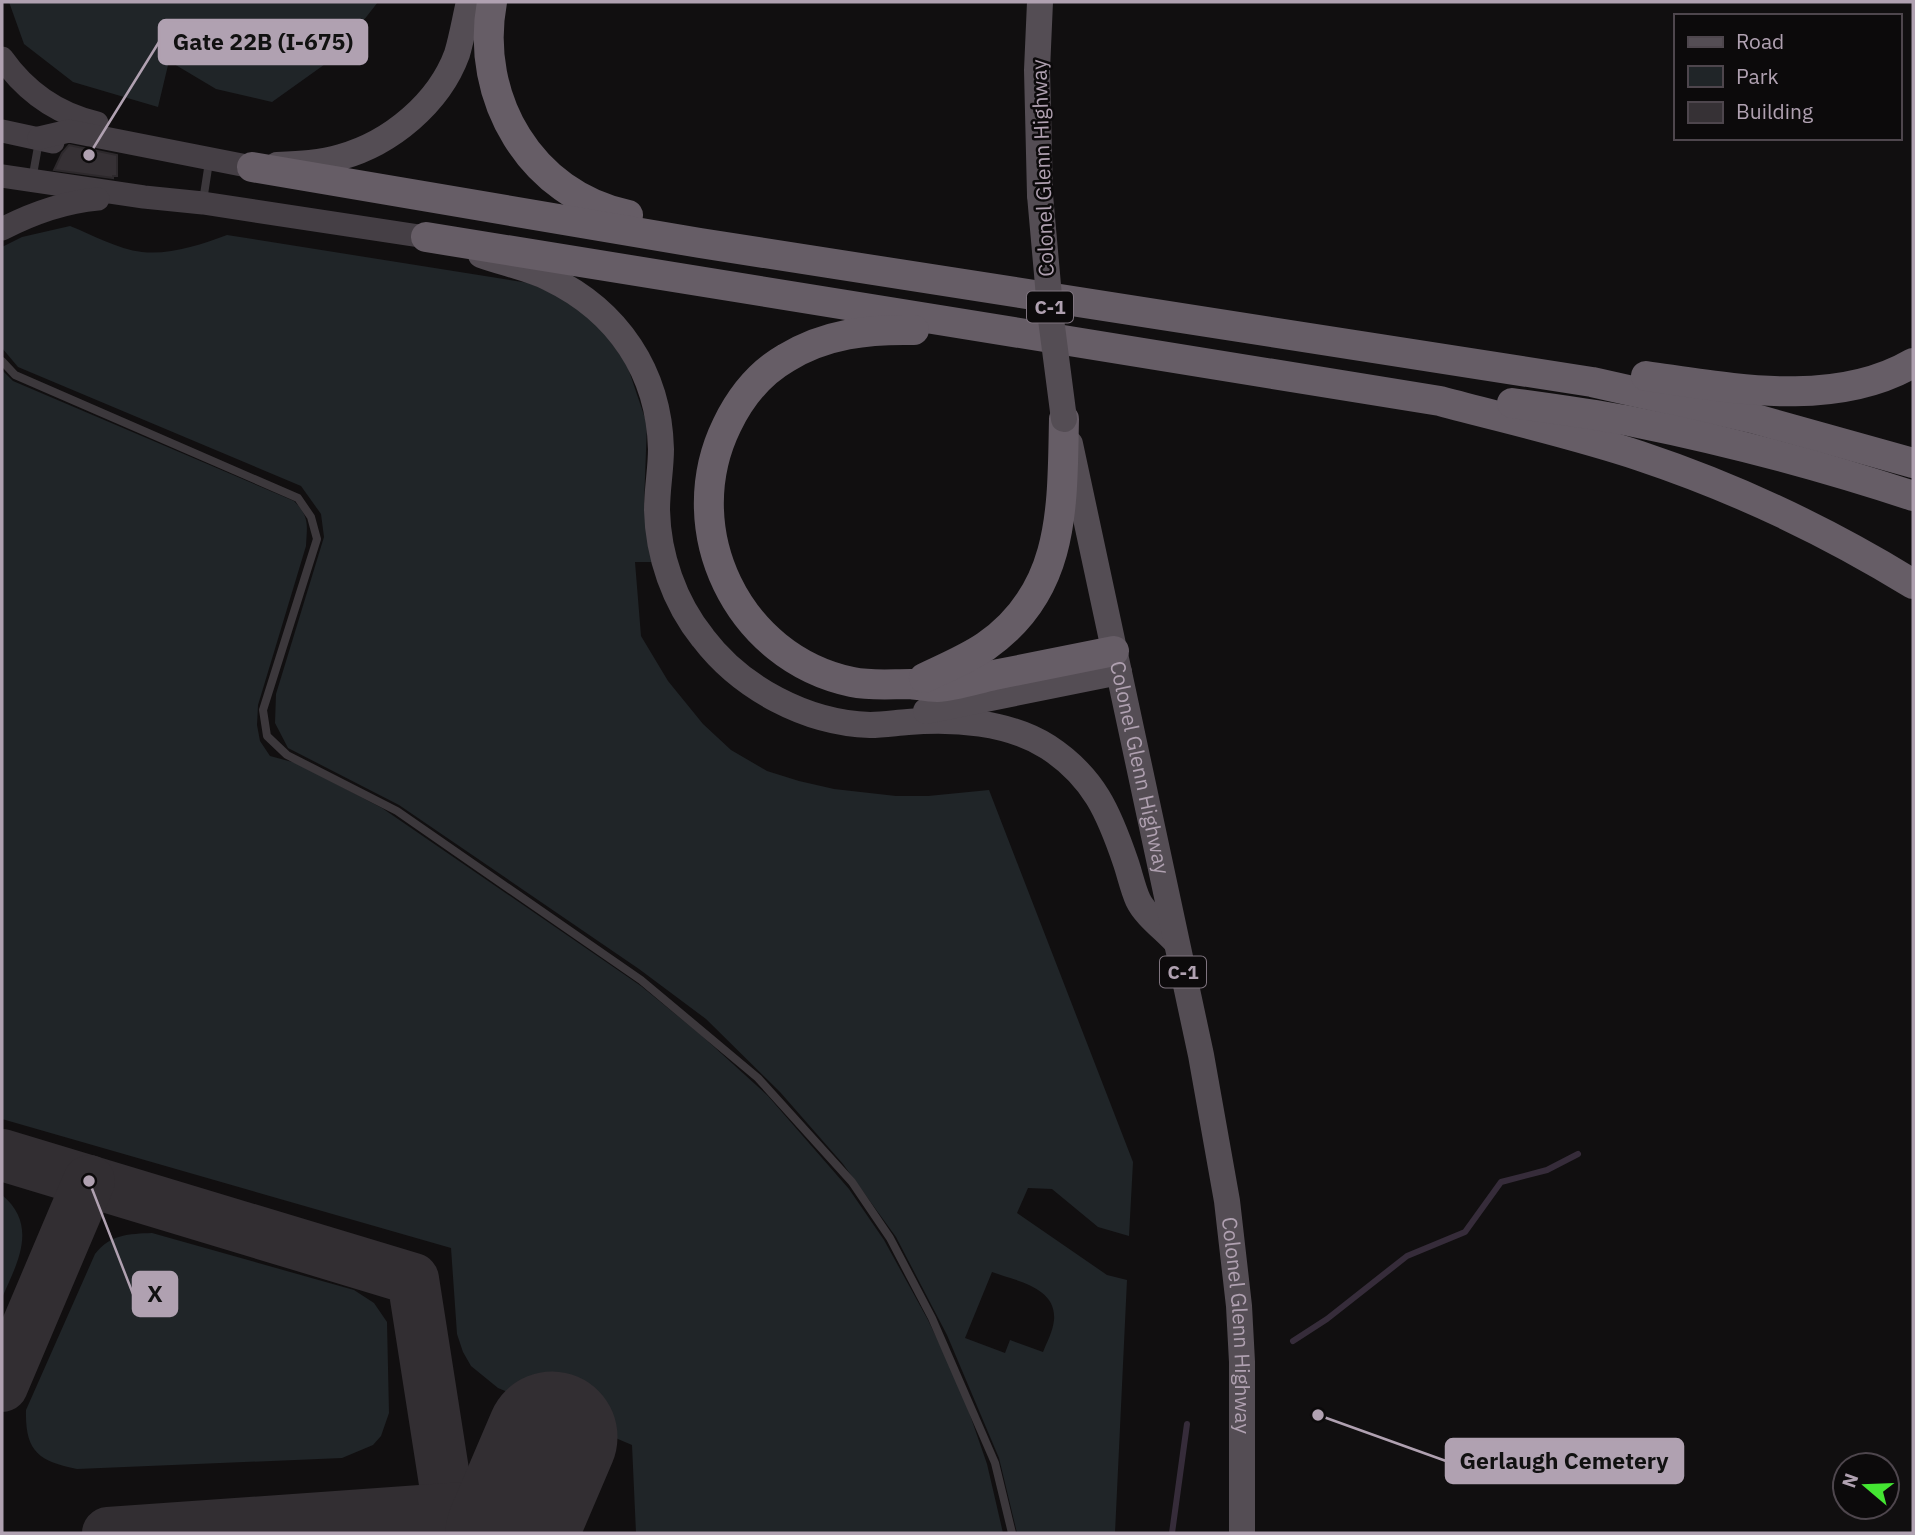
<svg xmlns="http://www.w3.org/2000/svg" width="1915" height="1535" font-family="'IBM Plex Sans',sans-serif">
  <rect width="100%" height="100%" fill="#110f10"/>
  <g fill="#202528" fill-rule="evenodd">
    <path d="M9,2H378L335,57L272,102L216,89L169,61L158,107L73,82L24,44Z"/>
    <path d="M70,226C93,235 117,249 142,252C170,255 200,245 227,235L529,283L573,303L606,335L626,362L647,424L644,505L652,562H635L641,636L668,681L703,724L731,750L767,771L799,781L834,789L896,796H928L989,790L1133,1162L1129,1236L1098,1227L1052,1189L1028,1188L1017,1213L1107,1275L1127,1280L1115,1533H1017L999,1458L947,1335L896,1237L843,1164L780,1092L706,1019L639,969L399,805L288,748L275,723L276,694L324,537L321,514L301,486L18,367L2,348V247L22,237ZM992,1272C1016,1281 1057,1287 1054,1320C1053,1331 1047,1342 1043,1352L1010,1340L1005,1353L965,1338Z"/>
    <path d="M2,370L13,381L294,501C310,517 307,525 306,546L258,705L257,725L260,741L270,756L296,763L382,808L641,986L701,1035L768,1096L849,1189L884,1240L928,1320L961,1389L987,1464L1003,1533H636L632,1445L498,1388L471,1366L463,1352L457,1334L451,1248L2,1119Z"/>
    <path d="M2,1195C39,1226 17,1263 2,1298Z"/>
    <path d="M152,1233L354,1290L374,1303L387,1322L389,1413L381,1436L373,1445L342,1458L77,1469C38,1461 25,1451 26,1410L95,1254C110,1234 129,1234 152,1233Z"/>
  </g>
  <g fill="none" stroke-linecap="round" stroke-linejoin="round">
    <g stroke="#362c3a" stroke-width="6">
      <path d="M1293,1341L1327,1319L1407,1256L1465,1232L1501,1182L1547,1170L1578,1154"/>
      <path d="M1172,1533L1187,1424"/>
    </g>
    <g stroke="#322e32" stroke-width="52">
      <path d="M2,1155L413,1279L449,1509"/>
      <path d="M2,1386L89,1181"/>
      <path d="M108,1533L449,1509L522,1506"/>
    </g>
    <path stroke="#322e32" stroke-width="131" d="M511,1533L552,1437"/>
  </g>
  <path fill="#363135" stroke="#2d292c" stroke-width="2" d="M69,145L117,155V176H113V178L54,170L62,153Z"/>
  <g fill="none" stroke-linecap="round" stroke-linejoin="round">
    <g stroke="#3c383c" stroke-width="8">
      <path d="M32,180L39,141"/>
      <path d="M203,201L209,162"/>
      <path d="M2,361L15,375L298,498L311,517L317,539L263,710L267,736L287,755L397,811L641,980L758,1078L852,1182L890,1238L932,1318L995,1463L1012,1533"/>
    </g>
    <g stroke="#453f45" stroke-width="23">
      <path d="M2,58C26,92 57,114 97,123"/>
      <path d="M2,131L53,142"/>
      <path d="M39,138L69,131L252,167"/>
      <path d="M2,176L144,197L203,203L426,237"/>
      <path d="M2,229C33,213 64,202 98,199"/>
    </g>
    <g stroke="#544d54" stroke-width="26">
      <path d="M277,165C299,164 321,163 341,157C391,143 439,103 457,54C462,37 465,19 469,2"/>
      <path d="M1040,195L1037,70L1040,2"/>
      <path d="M481,255C503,263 529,268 549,278C618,311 659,372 661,449C661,469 657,489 657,510C658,555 674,602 703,638C741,688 806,723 870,725C883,725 895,723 908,722C953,718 1009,722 1048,747C1094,777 1109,813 1126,863C1130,875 1133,889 1138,900C1145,915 1164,929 1175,941"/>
      <path id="s1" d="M1070,444L1201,1055L1227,1201L1239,1306L1242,1362V1533"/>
      <path d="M926,711L1119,672"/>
    </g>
    <g stroke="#665d66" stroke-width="30">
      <path d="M492,2C474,98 531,195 628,215"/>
      <path d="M252,167L700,243L1592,382L1752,418L1913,463"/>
      <path d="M426,237L1440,401C1507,419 1574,434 1640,456C1736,488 1827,531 1913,584"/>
      <path d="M914,330C868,329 825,334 786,358C760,373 740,398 727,425C676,529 737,658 852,682C871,686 891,684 910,684C919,685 928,687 937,687C955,686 976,679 994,675C1034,667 1074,659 1114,651"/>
      <path d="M1646,376C1732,388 1834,409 1913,363"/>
      <path d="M1512,403C1553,409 1594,414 1634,422C1728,441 1822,466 1913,496"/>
      <path d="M924,678C945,668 967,659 986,646C1066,590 1062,506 1064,419"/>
    </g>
    <path stroke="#544d54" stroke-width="26" d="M1040,195L1051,319L1064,419"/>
  </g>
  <g text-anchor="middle" stroke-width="5" stroke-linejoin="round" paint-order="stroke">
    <g fill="#0c0a0b" stroke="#7f747f" stroke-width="2">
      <rect x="1027" y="291.5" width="46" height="31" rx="5"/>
      <rect x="1160" y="956.5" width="46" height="31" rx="5"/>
    </g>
    <g font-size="19" font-weight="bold" fill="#b0a1b1">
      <text x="1050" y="314">C-1</text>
      <text x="1183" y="979">C-1</text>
    </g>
    <g font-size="21" fill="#b0a1b1" stroke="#0c0a0b">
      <text transform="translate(1043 168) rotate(-92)" y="7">Colonel Glenn Highway</text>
      <text dy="7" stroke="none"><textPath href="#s1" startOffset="331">Colonel Glenn Highway</textPath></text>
      <text dy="7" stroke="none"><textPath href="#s1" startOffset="898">Colonel Glenn Highway</textPath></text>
    </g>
  </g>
  <path fill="none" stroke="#b0a1b1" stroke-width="2.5" d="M89 155L159 42M89 1181L133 1294M1318 1415L1446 1461"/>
  <g fill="#b0a1b1" stroke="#0c0a0b" stroke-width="2.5">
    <circle cx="89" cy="155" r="7"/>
    <circle cx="89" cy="1181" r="7"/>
    <circle cx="1318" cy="1415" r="7"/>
  </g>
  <g fill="#b0a1b1" stroke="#b0a1b1" stroke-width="2.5">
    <rect x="159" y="20" width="208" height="44" rx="7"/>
    <rect x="133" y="1272" width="44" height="44" rx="7"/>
    <rect x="1446" y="1439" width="237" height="44" rx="7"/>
  </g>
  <g font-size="23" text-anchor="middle" font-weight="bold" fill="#111">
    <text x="263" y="50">Gate 22B (I-675)</text>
    <text x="155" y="1302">X</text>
    <text x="1564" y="1469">Gerlaugh Cemetery</text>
  </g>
  <rect width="1915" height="1535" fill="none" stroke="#b0a1b1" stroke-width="7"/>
  <rect x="1674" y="14" width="228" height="126" fill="#0c0a0b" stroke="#4e464d" stroke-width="2"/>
  <rect x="1688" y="37" width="35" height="10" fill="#544d54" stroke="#4e464d" stroke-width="2"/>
  <text x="1736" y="49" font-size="21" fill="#b0a1b1">Road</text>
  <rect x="1688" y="66" width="35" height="21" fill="#202528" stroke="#4e464d" stroke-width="2"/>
  <text x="1736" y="84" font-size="21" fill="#b0a1b1">Park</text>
  <rect x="1688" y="102" width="35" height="21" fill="#363135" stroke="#4e464d" stroke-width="2"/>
  <text x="1736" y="119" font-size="21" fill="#b0a1b1">Building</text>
  <g transform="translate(1866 1486) rotate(289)"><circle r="33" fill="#0c0a0b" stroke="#4e464d" stroke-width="2"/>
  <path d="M0-5L12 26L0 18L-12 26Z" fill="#44e632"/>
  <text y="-10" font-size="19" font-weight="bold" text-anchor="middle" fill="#b0a1b1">N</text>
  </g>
</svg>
